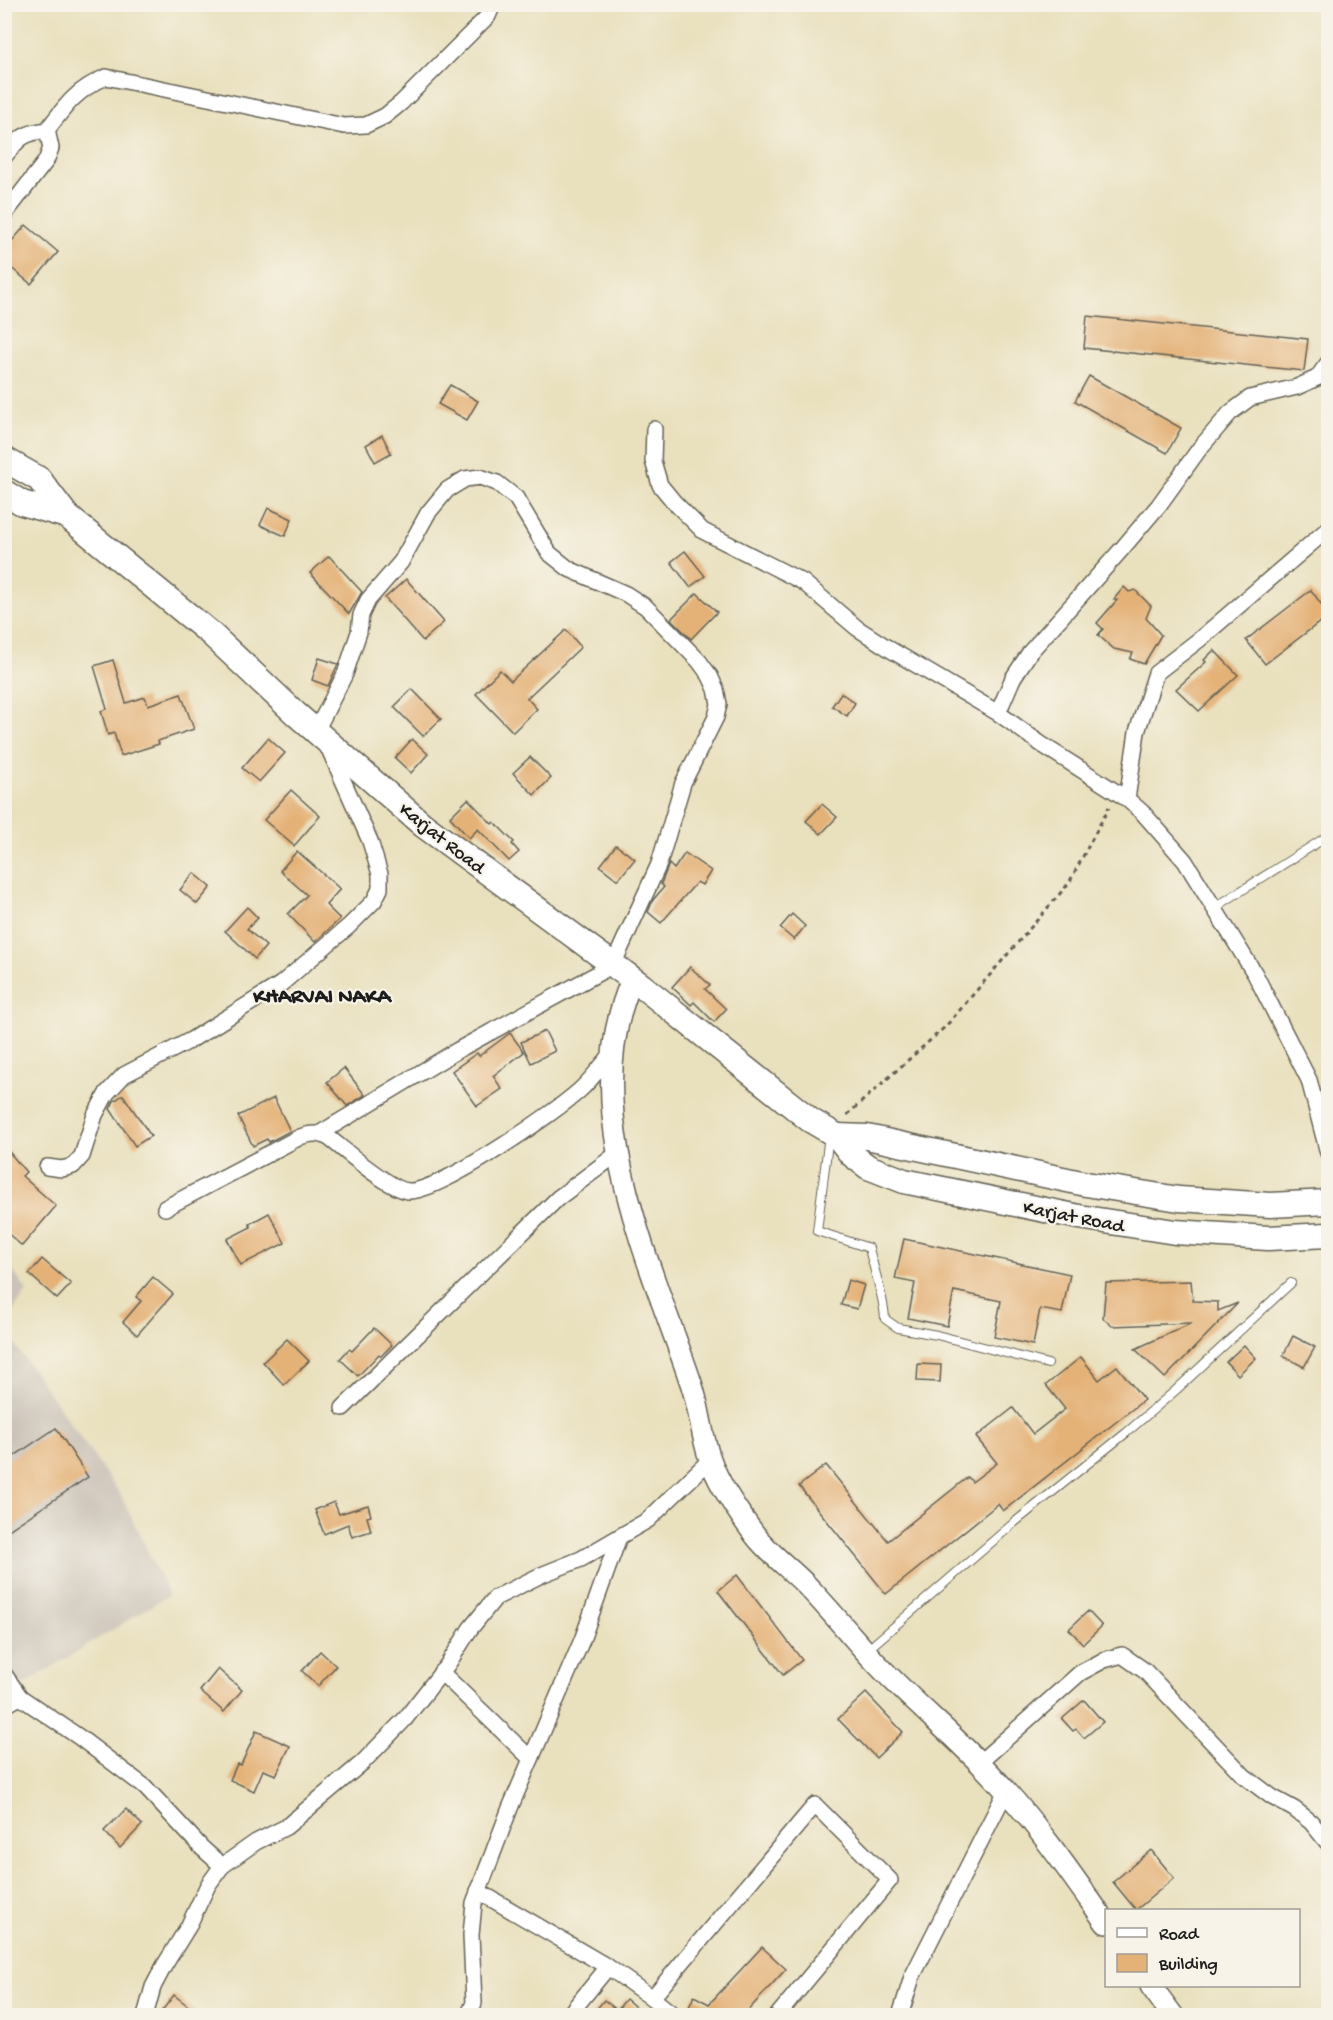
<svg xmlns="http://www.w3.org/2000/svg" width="1333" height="2020" font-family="'Gochi Hand',sans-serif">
  <rect width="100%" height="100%" fill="#f7f3e8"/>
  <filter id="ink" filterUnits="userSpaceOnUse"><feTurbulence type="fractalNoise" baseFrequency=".0167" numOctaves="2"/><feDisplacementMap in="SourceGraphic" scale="12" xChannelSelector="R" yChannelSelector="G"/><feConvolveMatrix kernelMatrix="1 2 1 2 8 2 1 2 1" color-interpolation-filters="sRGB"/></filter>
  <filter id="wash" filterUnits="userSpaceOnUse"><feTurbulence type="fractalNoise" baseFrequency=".008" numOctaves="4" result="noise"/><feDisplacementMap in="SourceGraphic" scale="24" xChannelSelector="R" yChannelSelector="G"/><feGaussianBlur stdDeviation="1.35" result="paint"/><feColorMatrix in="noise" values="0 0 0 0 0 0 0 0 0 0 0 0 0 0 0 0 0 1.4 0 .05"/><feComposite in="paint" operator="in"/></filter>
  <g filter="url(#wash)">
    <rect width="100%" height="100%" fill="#e9e0bd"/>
    <g fill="#cbc2b8">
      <path d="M5,1260L27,1291L5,1322Z"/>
      <path d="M4,1329L120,1494L169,1595L5,1696Z"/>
    </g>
    <g id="blocks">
      <g fill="#e4b176">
        <path d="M26,225L58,252L31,284L4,262V250Z"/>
        <path d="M1087,316L1308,339L1304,371L1084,348Z"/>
        <path d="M1089,376L1181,428L1167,453L1075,401Z"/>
        <path d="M450,385L478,401L467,420L438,404Z"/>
        <path d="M382,435L391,453L375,462L366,445Z"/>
        <path d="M268,508L292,519L285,536L260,525Z"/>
        <path d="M685,551L705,576L690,587L671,562Z"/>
        <path d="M329,556L362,592L349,614L310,573Z"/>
        <path d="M406,579L444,622L423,641L385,598Z"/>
        <path d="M1124,587L1129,592L1135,590L1151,606L1146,618L1161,635L1144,664L1130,659L1133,653L1114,649L1098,635L1103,629L1097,623L1117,600L1114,599Z"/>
        <path d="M1311,590L1329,615L1265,664L1246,640Z"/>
        <path d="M697,593L717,612L691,639L671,619Z"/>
        <path d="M566,630L581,647L527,698L537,709L513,732L476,694L500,670L511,681Z"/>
        <path d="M1214,650L1238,675L1199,711L1176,689L1206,662L1204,660Z"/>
        <path d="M319,658L338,664L328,686L312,680Z"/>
        <path d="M113,660L126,703L145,697L148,705L181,694L194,729L158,741L159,744L121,756L114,733L108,735L101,711L107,709L94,666Z"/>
        <path d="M412,689L441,719L423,736L394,707Z"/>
        <path d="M841,693L855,703L847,716L832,706Z"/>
        <path d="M268,738L285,753L259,782L242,768Z"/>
        <path d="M412,739L428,754L411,773L395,758Z"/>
        <path d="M530,757L551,778L534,795L513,773Z"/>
        <path d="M291,790L320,816L294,846L264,820Z"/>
        <path d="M468,799L492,824L494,822L514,842L512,844L519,852L509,861L478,829L469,838L450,817Z"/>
        <path d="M822,804L837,817L821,834L806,821Z"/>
        <path d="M616,845L635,859L618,880L600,866Z"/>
        <path d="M297,851L340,889L326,905L340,919L315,942L288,914L307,895L280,871Z"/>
        <path d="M685,853L711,871L702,885L697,882L661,923L648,912L653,900L664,887L661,884L669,864L674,869Z"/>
        <path d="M194,873L211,887L197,904L180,890Z"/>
        <path d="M247,907L258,918L247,929L266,946L255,959L225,931Z"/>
        <path d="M792,914L805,926L794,940L780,928Z"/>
        <path d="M690,967L710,985L705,989L726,1009L714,1022L694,1002L691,1005L672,987Z"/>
        <path d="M545,1031L555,1051L531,1063L521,1042Z"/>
        <path d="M510,1033L524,1052L493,1076L502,1089L477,1106L452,1071L477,1053L479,1056Z"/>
        <path d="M344,1068L365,1095L347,1106L327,1082Z"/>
        <path d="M123,1095L151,1136L135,1146L110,1109L114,1101Z"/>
        <path d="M274,1098L290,1131L269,1142L267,1139L253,1146L238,1116Z"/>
        <path d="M4,1146L26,1172L22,1176L56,1206L22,1246L4,1230Z"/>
        <path d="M269,1213L285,1243L241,1265L227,1239L251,1227L249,1224Z"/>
        <path d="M904,1239L1070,1274L1062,1313L1040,1309L1033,1345L994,1337L1001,1301L954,1291L947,1326L908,1318L915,1283L895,1279Z"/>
        <path d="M42,1259L71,1284L57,1299L29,1274Z"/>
        <path d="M153,1277L173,1294L137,1335L123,1322L141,1301L136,1297Z"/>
        <path d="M848,1280L864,1285L857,1309L841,1305Z"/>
        <path d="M1191,1281L1193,1301L1218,1302V1311L1238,1303L1165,1378L1135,1349L1192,1323L1112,1326L1103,1318L1106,1283Z"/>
        <path d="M374,1328L392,1345L381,1356L379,1354L358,1376L340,1359L349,1349L352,1351Z"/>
        <path d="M1293,1336L1315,1347L1304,1367L1283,1356Z"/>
        <path d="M287,1339L309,1361L284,1385L263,1362Z"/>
        <path d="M1244,1345L1256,1358L1238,1375L1226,1362Z"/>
        <path d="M1081,1357L1099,1380L1117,1366L1144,1400L1003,1511L998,1504L886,1594L799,1486L826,1465L888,1541L968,1477L972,1482L997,1463L976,1437L1013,1408L1033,1434L1065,1409L1046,1385Z"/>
        <path d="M918,1364L941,1365L940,1382L917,1381Z"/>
        <path d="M56,1428L88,1477L4,1533V1463Z"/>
        <path d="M334,1502L339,1514L368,1505L371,1516L367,1517L371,1531L352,1537L348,1524L324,1534L315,1510Z"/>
        <path d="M737,1575L802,1660L783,1675L718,1591Z"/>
        <path d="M1088,1611L1102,1626L1083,1644L1069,1629Z"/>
        <path d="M320,1651L336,1666L318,1686L302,1671Z"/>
        <path d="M218,1669L242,1690L224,1712L200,1691Z"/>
        <path d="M866,1693L903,1732L876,1758L838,1719Z"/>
        <path d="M1084,1700L1103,1722L1084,1738L1076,1729L1073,1731L1062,1719Z"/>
        <path d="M256,1731L290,1746L276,1775L263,1770L254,1791L230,1780L237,1764L241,1765Z"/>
        <path d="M126,1809L142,1825L120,1848L104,1831Z"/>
        <path d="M1151,1850L1174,1878L1136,1910L1113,1882Z"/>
        <path d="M762,1947L786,1969L743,2016H685L694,1996L709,2004Z"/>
        <path d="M174,1995L201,2016H158Z"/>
        <path d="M626,1999L646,2016H591L604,2000L617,2010Z"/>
      </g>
    </g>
  </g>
  <g filter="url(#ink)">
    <use href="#blocks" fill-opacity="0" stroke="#646154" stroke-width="1.5"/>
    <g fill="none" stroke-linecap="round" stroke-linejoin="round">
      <defs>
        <g id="lane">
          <path d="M1214,908L1328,836"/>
          <path d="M829,1135L817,1231L869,1248C874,1271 884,1296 885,1319L898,1328L937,1335L1048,1364"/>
          <path d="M866,1651L1015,1522L1126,1433L1176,1390L1291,1283"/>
        </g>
        <g id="street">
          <path d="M4,157C19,138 23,133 47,130C66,105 76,90 106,77L344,126L366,125L385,116L401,103L488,16L493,4"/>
          <path d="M4,215L46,161L51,148L47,130"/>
          <path d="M1328,363L1317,378L1297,387L1250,398L1230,413L1200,448L1159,505L1121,550L1030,652L1013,678L998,713L1041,744L1127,799L1143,813L1185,861L1255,974L1309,1080L1328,1153"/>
          <path d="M654,429L653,461L660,485L674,502L703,531L803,582L857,628L891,650L998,713"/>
          <path d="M316,731L345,674L359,632L361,615L368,600L401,562L428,513L447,490L465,479L480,477L497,483L516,498L549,553L569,569L626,594L646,607L699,661L710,676L716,689L719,704L716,717L683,783L659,864L613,965L458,1050L319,1134"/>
          <path d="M1127,799L1137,732L1156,673L1200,639L1328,529"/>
          <path d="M47,1167L62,1169L73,1166L82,1156L95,1115L107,1093L124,1075L191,1040L281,984L349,926L374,901L380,889V874L370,841L329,749"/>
          <path d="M165,1208L300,1137C312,1133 318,1133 329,1138C345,1150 391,1191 409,1191C440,1192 555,1113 581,1089C592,1079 601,1066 611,1055"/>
          <path d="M343,1408L558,1198L618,1153"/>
          <path d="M441,1672L531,1759"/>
          <path d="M4,1674L20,1697L4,1706"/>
          <path d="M20,1697L79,1737L145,1787L202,1848L222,1866L256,1842L286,1827L362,1763L405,1719L448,1664L470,1629L495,1598L541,1575L581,1559L648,1520L710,1460"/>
          <path d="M979,1763L1080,1673L1104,1660L1122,1655L1145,1671L1244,1776L1272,1797L1294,1809L1311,1822L1328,1843"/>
          <path d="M478,1891L608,1967L652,1998L815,1805L890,1880L777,2016"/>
          <path d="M652,1998L675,2016"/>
          <path d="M145,2016L153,1987L164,1966L188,1927L208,1885L222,1866"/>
          <path d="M468,2016L474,2003L471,1935L474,1903L510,1808L582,1640L619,1537"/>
          <path d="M568,2016L608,1967"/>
          <path d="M900,2016L912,1977L1006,1791"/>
        </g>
        <g id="secondary">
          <path d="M632,980C575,1108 650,1261 691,1383C700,1408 701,1435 710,1459C718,1483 740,1515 755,1535C771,1556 794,1571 811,1590C834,1614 855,1641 878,1665C919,1708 966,1745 1005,1790C1042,1831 1074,1878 1106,1923"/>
          <path d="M1151,1986L1173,2016"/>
        </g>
        <g id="primary">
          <path d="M4,459L39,479L67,516L210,633L296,714L423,825L642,986L810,1120L837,1136L851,1154L868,1167L904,1181L1079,1217L1175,1232L1268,1238L1328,1235"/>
          <path d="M4,492L22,503L67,516"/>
          <path d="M837,1136L867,1137L1086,1184L1179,1199L1270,1205L1328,1202"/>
        </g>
      </defs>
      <use href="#lane" stroke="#646154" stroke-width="10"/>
      <use href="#street" stroke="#646154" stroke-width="18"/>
      <use href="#secondary" stroke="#646154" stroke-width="24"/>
      <use href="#primary" stroke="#646154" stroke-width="27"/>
      <path stroke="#646154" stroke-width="3" stroke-dasharray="4.5 4.5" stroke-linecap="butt" d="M847,1115L946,1026L1069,883L1109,807"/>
      <use href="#lane" stroke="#fff" stroke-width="8"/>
      <use href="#street" stroke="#fff" stroke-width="15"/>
      <use href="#secondary" stroke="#fff" stroke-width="21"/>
      <use href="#primary" stroke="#fff" stroke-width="24"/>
    </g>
  </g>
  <g text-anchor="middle" stroke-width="4.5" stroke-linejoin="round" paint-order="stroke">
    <g font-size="20" fill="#1c1c1c" stroke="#f7f3e8">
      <text transform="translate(443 837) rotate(38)" y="7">Karjat Road</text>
      <text transform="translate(1074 1215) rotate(11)" y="7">Karjat Road</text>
    </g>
    <g font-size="22" font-weight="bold" fill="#1c1c1c" stroke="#f7f3e8">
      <text x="322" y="1002">KHARVAI NAKA</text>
    </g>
  </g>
  <rect width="1333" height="2020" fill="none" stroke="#f7f3e8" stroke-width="24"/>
  <rect x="1105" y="1909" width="195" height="78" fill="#f7f3e8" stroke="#9f9d96" stroke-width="1.5"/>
  <rect x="1117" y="1928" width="30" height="9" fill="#ffffff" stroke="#9f9d96" stroke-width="1.5"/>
  <text x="1159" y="1939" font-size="18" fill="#1c1c1c">Road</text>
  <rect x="1117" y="1954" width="30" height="18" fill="#e4b176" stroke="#9f9d96" stroke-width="1.5"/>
  <text x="1159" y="1969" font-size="18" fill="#1c1c1c">Building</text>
</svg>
